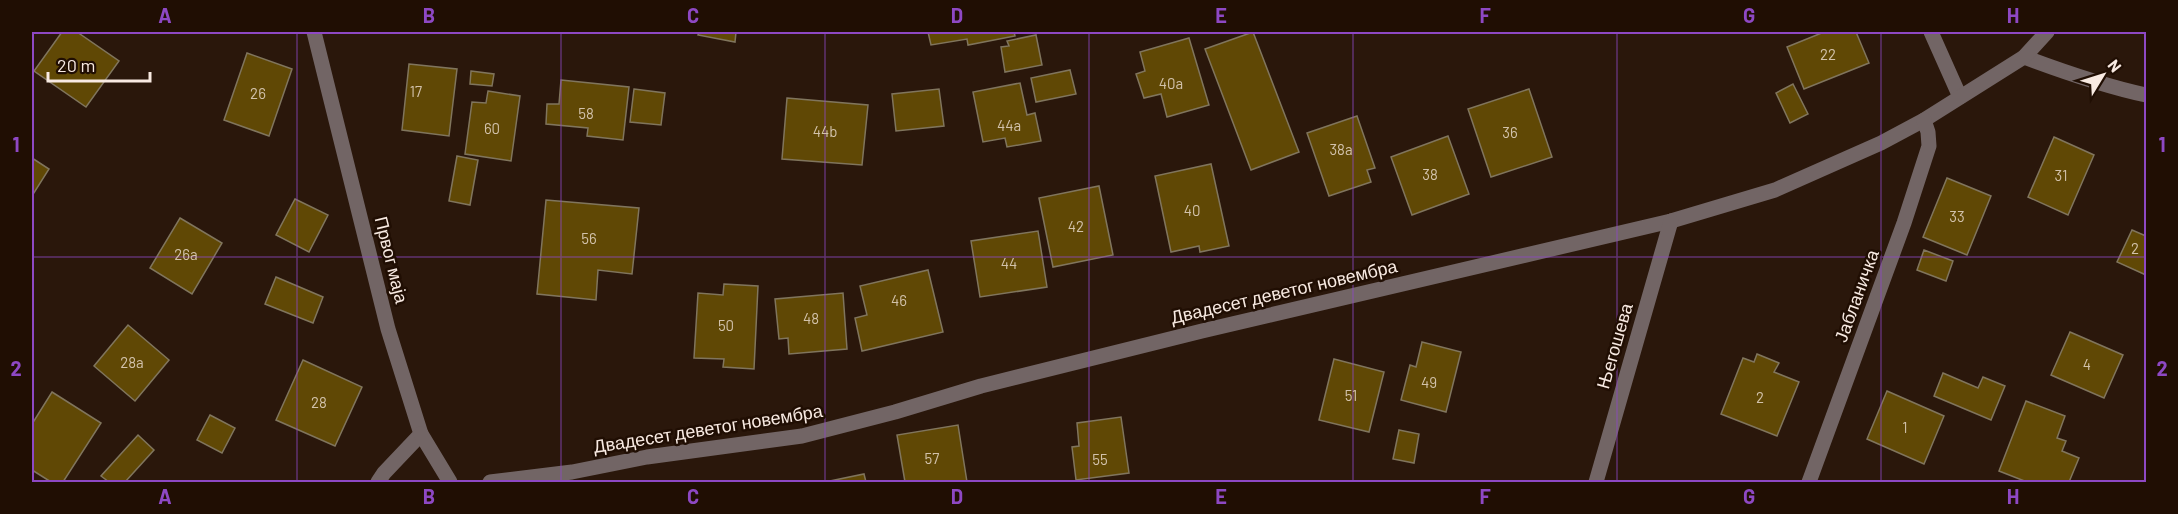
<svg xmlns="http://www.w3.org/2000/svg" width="2178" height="514" font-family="Barlow,sans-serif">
  <rect width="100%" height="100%" fill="#2a170b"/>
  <g fill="#604805" stroke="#80755d" stroke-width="1.5">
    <path d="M62,32H77L119,61L86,107L34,71Z"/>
    <path d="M699,32H736L735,42L698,35Z"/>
    <path d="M928,32H1014L1015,36L968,45L967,39L931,45Z"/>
    <path d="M1253,32L1299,152L1251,170L1205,49Z"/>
    <path d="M1824,32H1856L1869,63L1804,89L1787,47Z"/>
    <path d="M1036,35L1042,65L1005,72L1001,47L1009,46L1007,41Z"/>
    <path d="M1189,38L1209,105L1167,117L1161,94L1144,98L1136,74L1145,71L1140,52Z"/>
    <path d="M247,53L292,69L269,136L224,120Z"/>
    <path d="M409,64L457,69L449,136L402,130Z"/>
    <path d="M1070,70L1076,94L1036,102L1031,78Z"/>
    <path d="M471,71L494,74L492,86L470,84Z"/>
    <path d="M561,80L629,87L623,140L587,136L588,128L546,124L547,104H559Z"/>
    <path d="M1020,83L1027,115L1035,113L1041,141L1007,147L1005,138L983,142L973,92Z"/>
    <path d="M1793,84L1808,114L1790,123L1776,93Z"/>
    <path d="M634,89L665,93L661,125L630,122Z"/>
    <path d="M939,89L944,126L896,131L892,94Z"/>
    <path d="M1529,89L1552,157L1491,177L1468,109Z"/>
    <path d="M488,91L520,96L511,161L465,154L472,102L486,103Z"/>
    <path d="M787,98L868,105L862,165L782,159Z"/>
    <path d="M1357,116L1375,168L1367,170L1371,182L1329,196L1307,133Z"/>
    <path d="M1448,136L1469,194L1412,215L1391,157Z"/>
    <path d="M2054,137L2094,155L2068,215L2028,197Z"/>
    <path d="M457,156L478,160L470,205L449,201Z"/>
    <path d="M32,158L49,169L32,196Z"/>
    <path d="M1211,164L1229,246L1200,252L1199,246L1171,252L1155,176Z"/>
    <path d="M1947,178L1991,196L1967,255L1923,237Z"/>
    <path d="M1099,186L1113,255L1053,267L1039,198Z"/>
    <path d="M295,199L328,215L309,252L276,235Z"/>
    <path d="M546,200L639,208L632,274L598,270L596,300L537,294Z"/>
    <path d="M180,218L222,243L192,294L150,268Z"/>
    <path d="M2132,230L2146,236V275L2117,262Z"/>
    <path d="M1038,231L1047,287L980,297L971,241Z"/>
    <path d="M1924,250L1953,261L1946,281L1917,270Z"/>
    <path d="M928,270L943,332L862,351L855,318L867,315L860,286Z"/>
    <path d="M276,277L323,297L313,323L265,304Z"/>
    <path d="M724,284L758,286L754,369L723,367L724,359L694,358L698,293L723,295Z"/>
    <path d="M843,293L847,349L789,354L788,338L779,339L775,299Z"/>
    <path d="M128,325L169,360L135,401L94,366Z"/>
    <path d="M2070,332L2123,355L2104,398L2051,375Z"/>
    <path d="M1422,342L1461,352L1446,412L1401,400L1410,365L1416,367Z"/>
    <path d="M1757,354L1779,363L1774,372L1799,382L1777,436L1721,414L1743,358L1754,362Z"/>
    <path d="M1334,359L1384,372L1369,432L1319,420Z"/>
    <path d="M303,360L362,387L335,446L276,420Z"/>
    <path d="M1943,373L1978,388L1983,377L2005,386L1991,420L1934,396Z"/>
    <path d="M1887,391L1944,416L1924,464L1867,439Z"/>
    <path d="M52,392L101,423L63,482H51L32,470V424Z"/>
    <path d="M2026,401L2065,416L2057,438L2066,441L2062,451L2079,458L2069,482H2027L1999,471Z"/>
    <path d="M210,415L235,428L222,453L197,440Z"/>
    <path d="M1121,417L1129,473L1076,480L1072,447L1079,446L1077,423Z"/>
    <path d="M958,425L967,482H905L897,435Z"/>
    <path d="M1399,430L1419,434L1414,463L1393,459Z"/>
    <path d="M138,435L154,450L125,482H109L101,476Z"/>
    <path d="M864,474L866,482H825Z"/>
  </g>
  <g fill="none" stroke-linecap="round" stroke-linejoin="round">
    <g stroke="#726565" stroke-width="15">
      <path d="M314,32L388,329L421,434L384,473L378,482"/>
      <path d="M1931,32L1960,97"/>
      <path d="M2024,57C2064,72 2104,86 2146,95"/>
      <path d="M421,434L450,482"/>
      <path d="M490,482L572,472L647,457L802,436L895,412L981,386L1202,331L1671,221L1775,190L1881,143L1924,120L2024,57L2047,32"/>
      <path d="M1596,482L1671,221"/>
      <path d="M1809,482L1904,223L1929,146L1928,132L1924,120"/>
    </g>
  </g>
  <path fill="none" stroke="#8e48c4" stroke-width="1.5" stroke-opacity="0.55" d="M297,32V482M561,32V482M825,32V482M1089,32V482M1353,32V482M1617,32V482M1881,32V482M32,257H2146"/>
  <g text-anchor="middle" stroke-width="5" stroke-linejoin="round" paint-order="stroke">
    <g font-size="15" fill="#d2c2ab">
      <text x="1828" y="60">22</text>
      <text x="1171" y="89">40a</text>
      <text x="416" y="97">17</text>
      <text x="258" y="99">26</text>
      <text x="586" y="119">58</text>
      <text x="1009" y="131">44a</text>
      <text x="492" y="134">60</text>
      <text x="825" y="137">44b</text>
      <text x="1510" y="138">36</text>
      <text x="1341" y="155">38a</text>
      <text x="1430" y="180">38</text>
      <text x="2061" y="181">31</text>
      <text x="1192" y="216">40</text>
      <text x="1957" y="222">33</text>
      <text x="1076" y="232">42</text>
      <text x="589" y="244">56</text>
      <text x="2135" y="254">2</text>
      <text x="186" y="260">26a</text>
      <text x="1009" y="269">44</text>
      <text x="899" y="306">46</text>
      <text x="811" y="324">48</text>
      <text x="726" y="331">50</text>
      <text x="132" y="368">28a</text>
      <text x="2087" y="370">4</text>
      <text x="1429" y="388">49</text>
      <text x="1351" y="401">51</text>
      <text x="1760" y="403">2</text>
      <text x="319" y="408">28</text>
      <text x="1905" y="433">1</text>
      <text x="932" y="464">57</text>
      <text x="1100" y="465">55</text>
    </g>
    <g font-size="18" fill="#f8eae2" stroke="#200e03">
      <text transform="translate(391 260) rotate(76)" y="6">Првог маја</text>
      <text transform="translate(1284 292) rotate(-13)" y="6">Двадесет деветог новембра</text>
      <text transform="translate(1857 296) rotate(-70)" y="6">Јабланичка</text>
      <text transform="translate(1615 346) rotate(-74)" y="6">Његошева</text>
      <text transform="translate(708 429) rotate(-9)" y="6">Двадесет деветог новембра</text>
    </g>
  </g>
  <rect width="2178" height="514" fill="none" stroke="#200e03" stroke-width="66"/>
  <g transform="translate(2103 75) rotate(52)" stroke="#200e03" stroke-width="4.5" paint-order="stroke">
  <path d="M0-4.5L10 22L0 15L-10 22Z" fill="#f8eae2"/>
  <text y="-9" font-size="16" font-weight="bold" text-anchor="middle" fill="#f8eae2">N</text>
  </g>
  <path d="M48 72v9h102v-9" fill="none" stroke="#f8eae2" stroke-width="3"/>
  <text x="57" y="72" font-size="18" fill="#f8eae2" stroke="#200e03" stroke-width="4.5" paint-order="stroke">20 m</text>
  <rect x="33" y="33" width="2112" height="448" fill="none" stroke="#8e48c4" stroke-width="2"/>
  <g font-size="20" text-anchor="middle" font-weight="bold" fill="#8e48c4">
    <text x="165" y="23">A</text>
    <text x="429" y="23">B</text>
    <text x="693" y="23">C</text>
    <text x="957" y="23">D</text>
    <text x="1221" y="23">E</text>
    <text x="1485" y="23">F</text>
    <text x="1749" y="23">G</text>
    <text x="2013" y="23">H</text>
    <text x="16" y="152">1</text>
    <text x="2162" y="152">1</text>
    <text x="16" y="376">2</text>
    <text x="2162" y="376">2</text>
    <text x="165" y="504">A</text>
    <text x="429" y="504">B</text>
    <text x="693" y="504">C</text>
    <text x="957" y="504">D</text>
    <text x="1221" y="504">E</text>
    <text x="1485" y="504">F</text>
    <text x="1749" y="504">G</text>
    <text x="2013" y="504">H</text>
  </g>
</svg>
